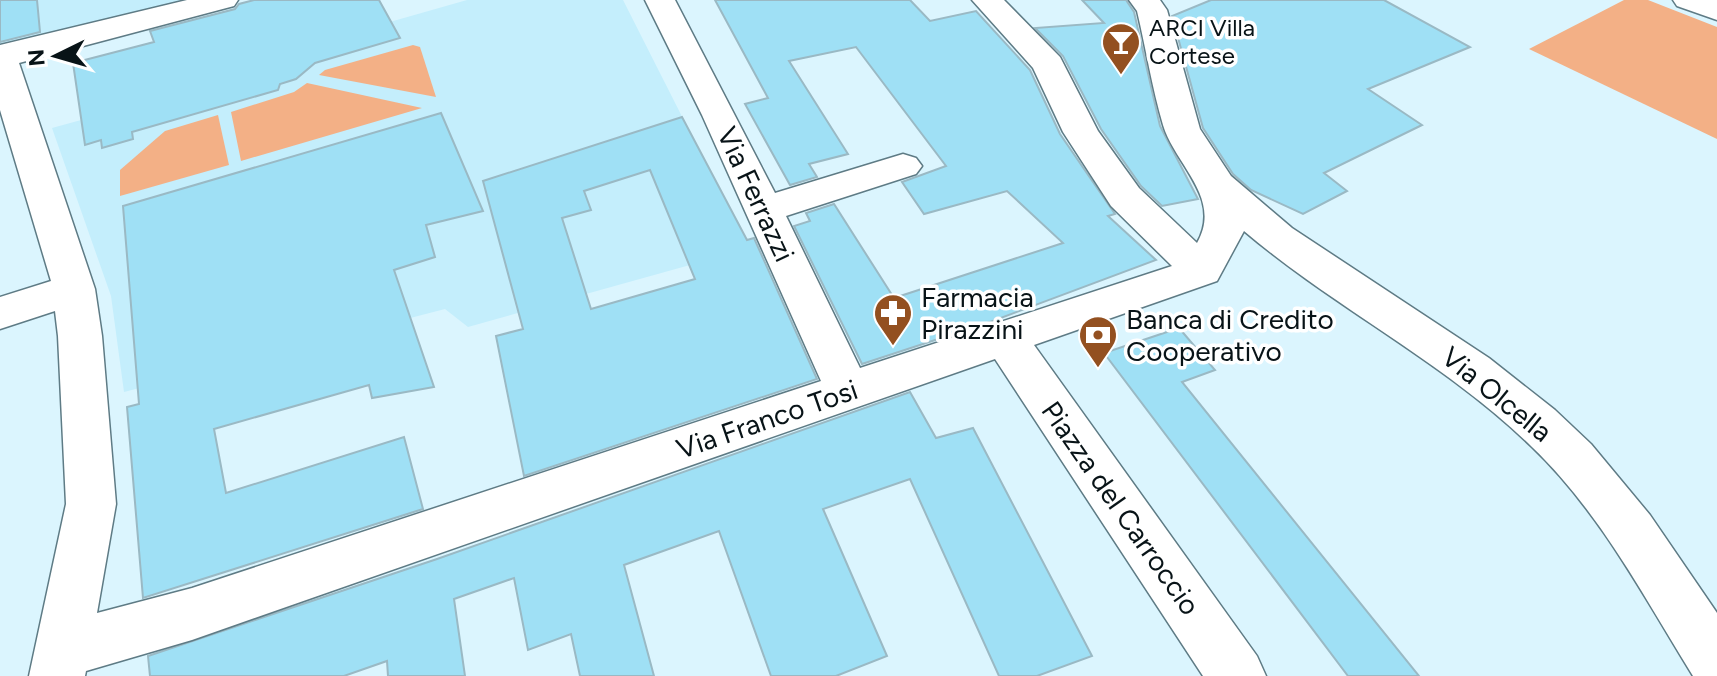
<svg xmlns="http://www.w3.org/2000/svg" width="1717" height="676" font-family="Figtree,sans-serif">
  <rect width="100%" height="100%" fill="#dbf5fe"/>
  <g fill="#c4eefc">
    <path d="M0,0H201L23,46L0,44Z"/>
    <path d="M467,0H623L706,164L690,265L468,327L445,309L124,392L111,296L52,128L278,66L274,55Z"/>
  </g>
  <g fill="#f3b086">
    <path d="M1624,0H1648L1717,27V139L1529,49Z"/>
    <path d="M413,45L420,47L436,97L319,75L325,70Z"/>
    <path d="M307,83L422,108L241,161L231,112L294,92Z"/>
    <path d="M218,115L229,165L120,196V170L165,131Z"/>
  </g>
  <g fill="#9fe0f5" stroke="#9ab9c4" stroke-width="2" fill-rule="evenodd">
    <path d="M0,0H37L40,32L0,42Z"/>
    <path d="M254,0H379L400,38L315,63L296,79L280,84L278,90L132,132L133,139L102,148L101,140L85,145L73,63L154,42L150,31L235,9L239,4Z"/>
    <path d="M715,0H910L930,21L976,11L1030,70L1060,134L1115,214L1108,216L1156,260L990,322L862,364L794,226L810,221L806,213L834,204L894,298L1063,243L1007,191L924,214L902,182L946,166L856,47L789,61L848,154L809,164L817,177L790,185L745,104L768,98Z"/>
    <path d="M1082,0H1126L1134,12L1160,126L1198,199L1162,206L1141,186L1101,129L1063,56L1035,28L1104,23Z"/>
    <path d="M1211,0H1384L1470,47L1368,89L1422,125L1324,173L1347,191L1303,214L1251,190L1233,174L1203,128L1172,16Z"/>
    <path d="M441,113L483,211L426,225L435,257L394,270L434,387L372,398L369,385L214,429L226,493L404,437L423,509L143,598L127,407L139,404L123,206Z"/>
    <path d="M682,117L747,240L754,238L817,379L524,476L496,336L523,329L483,181ZM650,170L695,279L591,309L562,218L591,210L584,191Z"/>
    <path d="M1179,328L1215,370L1182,382L1419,676H1348L1104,353Z"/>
    <path d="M910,392L936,438L973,428L1092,656L1037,676H999L910,479L823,509L887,656L836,676H771L719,531L624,565L654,676H580L571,634L528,650L514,578L454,599L465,676H388L387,661L344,676H150L148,656L437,559Z"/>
  </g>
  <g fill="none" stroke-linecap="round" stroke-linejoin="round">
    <defs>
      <g id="minor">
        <path d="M187,0H238L234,6L19,63L95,289L102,336L116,504L97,613L192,588L821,381L702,115L645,0H675L775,193L903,154L916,158L922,166L916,174L786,216L860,368L1172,266L1111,206L1063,132L1033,68L972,0H1004L1060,57L1098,131L1139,188L1197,243C1223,198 1175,165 1163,125C1152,88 1146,49 1137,11L1129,0H1160L1167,10L1200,129L1231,176L1292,228L1489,358L1555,410L1591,444L1650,515L1717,613V676H1693C1644,597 1600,512 1532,447C1445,362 1336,309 1244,231L1217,281L1034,345L1257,656L1266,676H1203L995,359L192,640L86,671L85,676H29L66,504L58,336L55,311L0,329V297L51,281L0,110V45Z"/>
        <path d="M1673,0H1717V20L1677,6Z"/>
      </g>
    </defs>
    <use href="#minor" stroke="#5e7b85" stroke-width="3"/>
    <use href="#minor" fill="#fff" fill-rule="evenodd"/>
  </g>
  <defs>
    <symbol id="bar-pin" viewBox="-11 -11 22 30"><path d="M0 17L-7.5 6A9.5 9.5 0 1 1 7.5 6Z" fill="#935020" stroke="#fff"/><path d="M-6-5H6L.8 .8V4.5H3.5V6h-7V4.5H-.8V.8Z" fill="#fff"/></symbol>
    <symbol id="pharmacy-pin" viewBox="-11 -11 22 30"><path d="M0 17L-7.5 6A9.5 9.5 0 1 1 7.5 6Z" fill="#935020" stroke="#fff"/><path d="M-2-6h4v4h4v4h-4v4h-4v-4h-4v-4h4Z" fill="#fff"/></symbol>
    <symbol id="bank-pin" viewBox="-11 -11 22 30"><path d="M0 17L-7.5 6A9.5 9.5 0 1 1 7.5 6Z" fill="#935020" stroke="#fff"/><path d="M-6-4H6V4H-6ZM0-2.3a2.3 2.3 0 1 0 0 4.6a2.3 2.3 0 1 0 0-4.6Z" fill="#fff"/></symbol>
  </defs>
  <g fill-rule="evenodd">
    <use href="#bar-pin" x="1099" y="20" width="44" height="60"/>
    <use href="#pharmacy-pin" x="871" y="291" width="44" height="60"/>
    <use href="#bank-pin" x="1076" y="313" width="44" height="60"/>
  </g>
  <g text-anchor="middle" stroke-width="7" stroke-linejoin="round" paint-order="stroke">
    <g font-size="24" fill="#081317" stroke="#fff" text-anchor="start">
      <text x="1149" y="36">ARCI Villa<tspan x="1149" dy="28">Cortese</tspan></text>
    </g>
    <g font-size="28" fill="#081317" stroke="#fff">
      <text transform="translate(756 194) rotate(65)" y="10">Via Ferrazzi</text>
      <text transform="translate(1497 394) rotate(39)" y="10">Via Olcella</text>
      <text transform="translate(767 419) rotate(-19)" y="10">Via Franco Tosi</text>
      <text transform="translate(1121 508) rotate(55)" y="10">Piazza del Carroccio</text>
    </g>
    <g font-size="28" fill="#081317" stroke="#fff" text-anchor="start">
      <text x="921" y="307">Farmacia<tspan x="921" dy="32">Pirazzini</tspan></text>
      <text x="1126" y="329">Banca di Credito<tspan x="1126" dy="32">Cooperativo</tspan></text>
    </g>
  </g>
  <g transform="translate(56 56) rotate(265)" stroke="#ffffff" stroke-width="6" paint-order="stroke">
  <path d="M0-6L14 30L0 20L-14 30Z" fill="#081317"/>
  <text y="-12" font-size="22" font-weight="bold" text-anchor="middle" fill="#081317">N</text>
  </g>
</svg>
